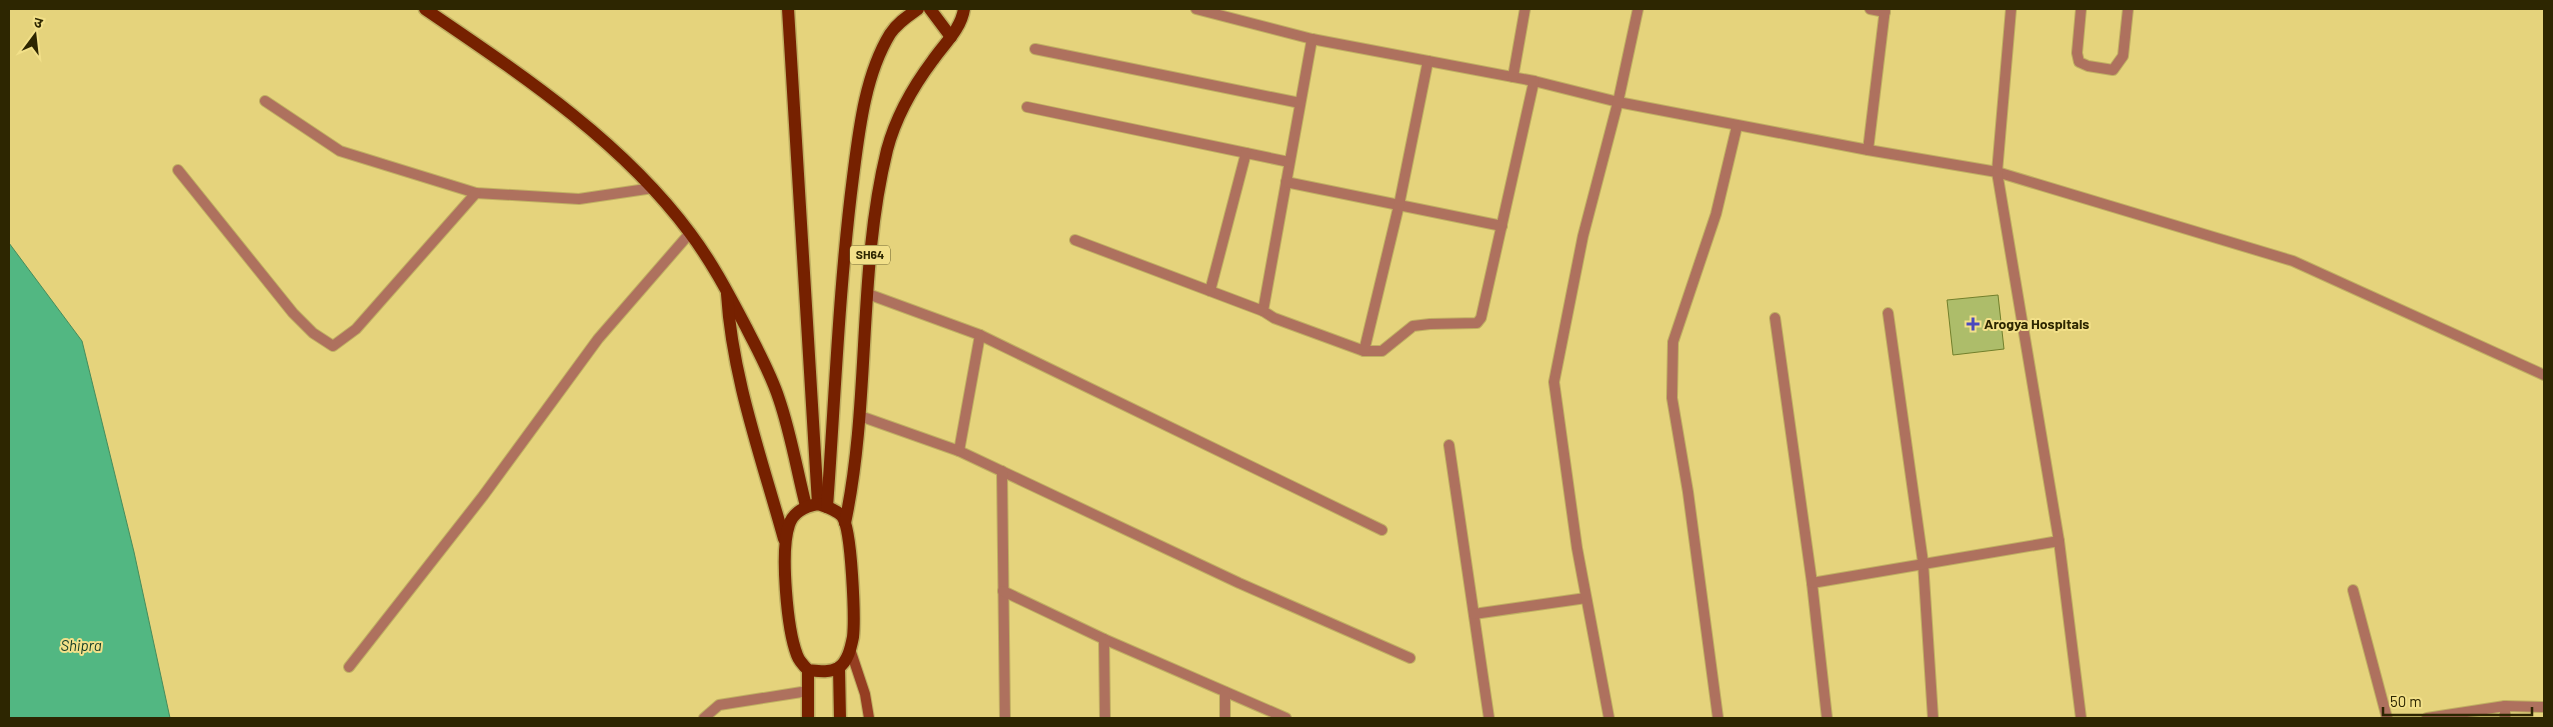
<svg xmlns="http://www.w3.org/2000/svg" width="2553" height="727" font-family="Barlow,'Noto Sans Devanagari',sans-serif">
  <rect width="100%" height="100%" fill="#e5d37c"/>
  <path fill="#52b782" stroke="#478c5b" d="M9,243L82,341L134,552L170,718H9Z"/>
  <path fill="#adbd6a" stroke="#72802c" d="M1998,295L2004,349L1953,355L1947,300Z"/>
  <g fill="none" stroke-linecap="round" stroke-linejoin="round">
    <defs>
      <g id="lane">
        <path d="M349,667L483,496L598,339L690,233"/>
        <path d="M704,718L719,705L808,691"/>
      </g>
      <g id="street">
        <path d="M1196,9L1312,39L1534,81L1618,102L1868,150L1997,172L2293,261L2544,375"/>
        <path d="M1870,9L1885,12"/>
        <path d="M2011,9L1997,172L2059,541L2081,718"/>
        <path d="M2081,9L2077,53L2079,62L2088,66L2113,70L2123,56L2128,9"/>
        <path d="M1312,39L1263,311L1274,318L1364,351H1382L1413,326L1430,324L1477,323L1481,318L1534,81"/>
        <path d="M1035,49L1300,103"/>
        <path d="M1513,77L1525,9"/>
        <path d="M265,101L340,151L476,193L579,199L653,188"/>
        <path d="M1027,107L1289,162"/>
        <path d="M1868,150L1885,9"/>
        <path d="M178,170L293,313L313,333L333,346L356,329L476,193"/>
        <path d="M1286,182L1502,226"/>
        <path d="M1075,240L1263,311"/>
        <path d="M1210,291L1246,153"/>
        <path d="M868,294L980,335L1382,530"/>
        <path d="M1888,313L1923,562L1933,718"/>
        <path d="M1775,318L1812,583L1827,718"/>
        <path d="M1364,351L1399,205L1428,61"/>
        <path d="M860,416L959,451L1239,583L1410,658"/>
        <path d="M1449,445L1489,718"/>
        <path d="M959,451L980,335"/>
        <path d="M1002,471L1005,718"/>
        <path d="M1812,583L2059,541"/>
        <path d="M2353,590L2387,718"/>
        <path d="M1003,591L1104,639L1286,718"/>
        <path d="M1474,614L1586,598"/>
        <path d="M1104,639L1105,718"/>
        <path d="M2505,706V718"/>
        <path d="M1225,718V692"/>
        <path d="M1609,718L1577,548L1554,382L1583,236L1618,102L1638,9"/>
        <path d="M1718,718L1688,492L1672,398L1673,342L1716,214L1737,126"/>
        <path d="M2427,718L2505,706L2544,707"/>
      </g>
      <path id="secondary" d="M850,649L865,694L869,718"/>
      <g id="primary">
        <path d="M425,9C519,73 621,140 690,233C712,262 729,295 746,327C758,351 771,374 779,399C791,434 797,471 806,506"/>
        <path d="M788,9L818,504"/>
        <path d="M930,9L951,37"/>
        <path d="M727,294C732,377 762,459 784,539"/>
        <path d="M818,504C827,507 835,509 842,516C852,529 855,619 853,637C851,647 848,662 838,668C829,673 818,671 808,670C803,665 799,661 797,655C787,629 780,551 789,525C793,512 806,506 818,504Z"/>
        <path d="M827,507C835,397 839,286 853,177C859,130 865,75 890,34C897,23 908,16 918,9"/>
        <path d="M845,523C871,400 857,272 887,150C896,116 912,88 933,60C944,44 961,29 964,9"/>
        <path d="M839,668L840,718"/>
        <path d="M808,670V718"/>
      </g>
    </defs>
    <use href="#lane" stroke="#c0b063" stroke-width="12"/>
    <use href="#street" stroke="#c0b063" stroke-width="12"/>
    <use href="#secondary" stroke="#c0b063" stroke-width="12"/>
    <use href="#primary" stroke="#c0b063" stroke-width="15"/>
    <use href="#lane" stroke="#ae715e" stroke-width="10"/>
    <use href="#street" stroke="#ae715e" stroke-width="10"/>
    <use href="#secondary" stroke="#953e22" stroke-width="10"/>
    <use href="#primary" stroke="#762100" stroke-width="12"/>
  </g>
  <path fill="#4b48be" stroke="#f2e089" stroke-width="2" d="M1970.5 316.5h5v5h5v5h-5v5h-5v-5h-5v-5h5z"/>
  <g text-anchor="middle" stroke-width="4" stroke-linejoin="round" paint-order="stroke">
    <rect fill="#f2e089" stroke="#685e2a" stroke-width="1" x="850" y="245.5" width="40" height="19" rx="4"/>
    <g font-size="12" font-weight="bold" fill="#2d2601">
      <text x="870" y="259">SH64</text>
    </g>
    <g font-size="14" font-weight="bold" fill="#2d2601" stroke="#f2e089" text-anchor="start">
      <text x="1984" y="329">Arogya Hospitals</text>
    </g>
    <g font-size="15" font-style="italic" fill="#0f3a25" stroke="#f2e089">
      <text x="81" y="651">Shipra</text>
    </g>
  </g>
  <rect width="2553" height="727" fill="none" stroke="#2d2601" stroke-width="20"/>
  <g transform="translate(35 35) rotate(15)" stroke="#f2e089" stroke-width="4" paint-order="stroke">
  <path d="M0-4L9 19L0 12L-9 19Z" fill="#2d2601"/>
  <text y="-8" font-size="14" font-weight="bold" text-anchor="middle" fill="#2d2601">उ</text>
  </g>
  <path d="M2383 707v8h149v-8" fill="none" stroke="#2d2601" stroke-width="2.5"/>
  <text x="2390" y="707" font-size="15" fill="#2d2601" stroke="#f2e089" stroke-width="4" paint-order="stroke">50 m</text>
</svg>
